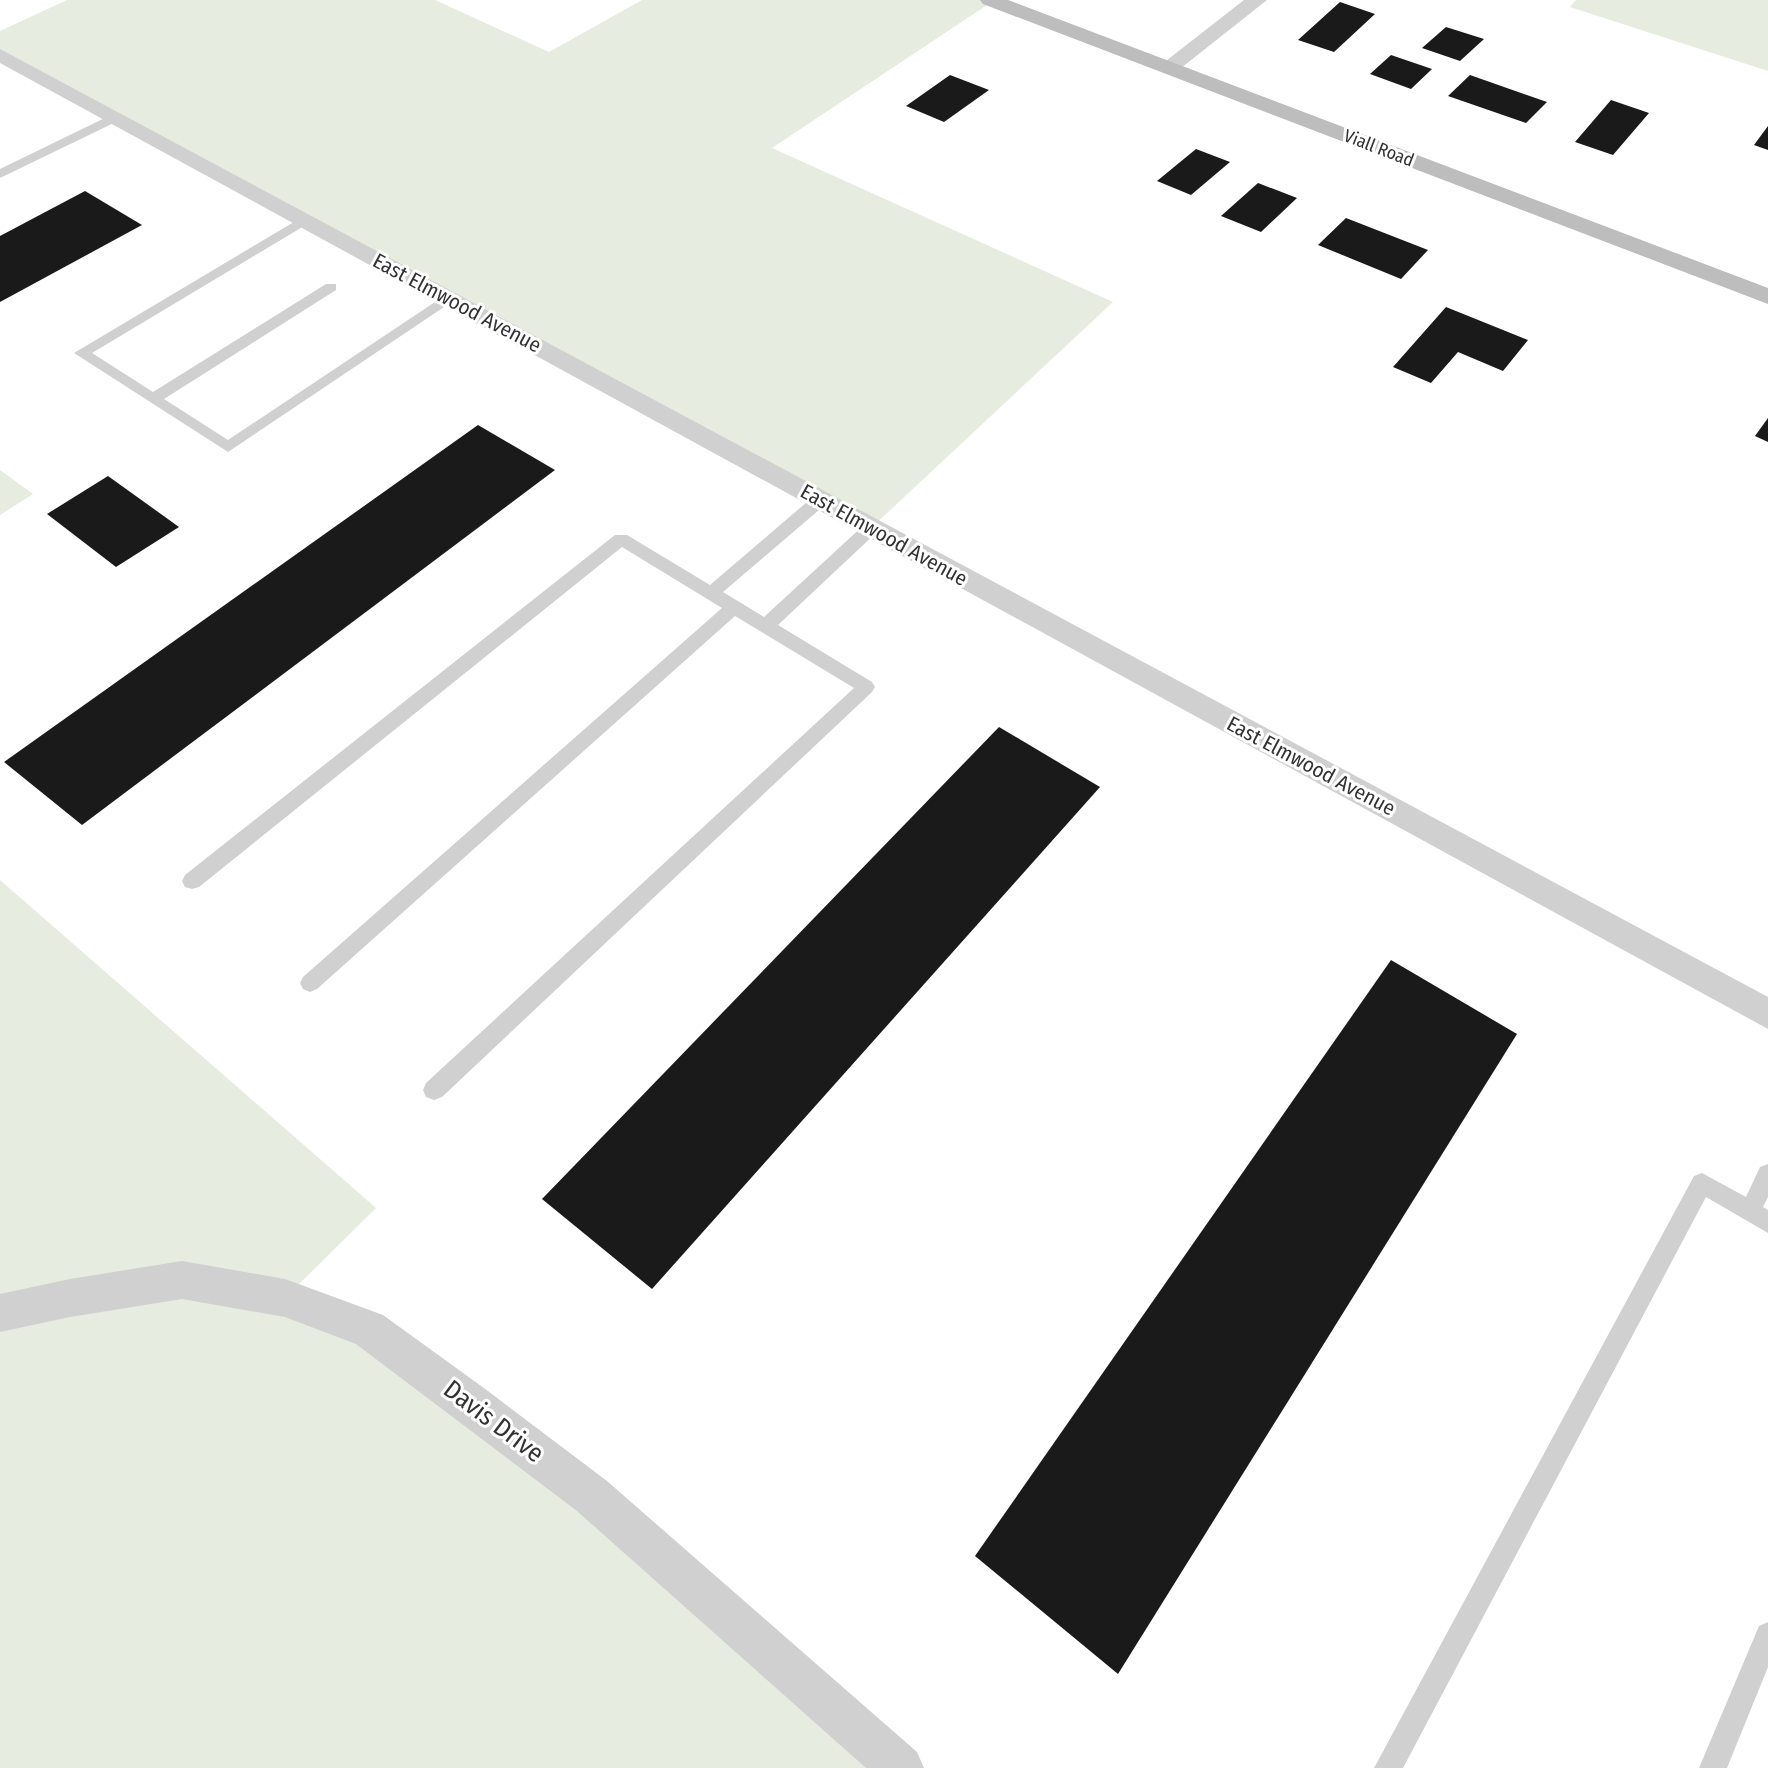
<svg xmlns="http://www.w3.org/2000/svg" width="1768" height="1768" font-family="'Fira Sans Condensed',sans-serif">
  <rect width="100%" height="100%" fill="#fff"/>
  <g fill="#e6ecdf">
    <path d="M67,0H435L549,52L642,0H990L993,1L772,148L1113,302L871,528L0,55V31Z"/>
    <path d="M1576,0H1768V71L1570,7Z"/>
    <path d="M0,470L33,494L0,515Z"/>
    <path d="M0,880L376,1208L286,1297L369,1329L901,1768H0Z"/>
  </g>
  <g fill="#1a1a1a">
    <path d="M1340,2L1375,14L1334,52L1298,40Z"/>
    <path d="M1446,27L1484,39L1460,61L1422,48Z"/>
    <path d="M1391,55L1432,69L1411,89L1370,74Z"/>
    <path d="M950,75L989,90L944,122L906,106Z"/>
    <path d="M1470,75L1547,102L1526,123L1448,96Z"/>
    <path d="M1611,100L1649,113L1613,155L1575,142Z"/>
    <path d="M1768,126V150L1754,145Z"/>
    <path d="M1196,149L1230,162L1191,195L1157,181Z"/>
    <path d="M1258,183L1297,198L1261,232L1221,216Z"/>
    <path d="M85,191L142,225L0,302V236Z"/>
    <path d="M1346,218L1428,250L1401,279L1318,245Z"/>
    <path d="M1446,307L1528,340L1503,371L1458,352L1431,383L1393,367Z"/>
    <path d="M1768,418V442L1755,436Z"/>
    <path d="M478,425L555,470L82,825L4,762Z"/>
    <path d="M108,476L179,527L116,567L47,514Z"/>
    <path d="M999,727L1100,787L652,1289L542,1199Z"/>
    <path d="M1391,960L1517,1034L1118,1674L975,1556Z"/>
  </g>
  <g fill="none" stroke-linecap="round" stroke-linejoin="round">
    <g fill="#d0d0d0" fill-rule="evenodd">
      <path d="M115,113L120,114V120L0,178V169Z"/>
      <path d="M304,216L309,217V223L92,353L153,392L326,284H336V290L164,399L228,440L444,296H454L456,299L228,452L74,353Z"/>
      <path d="M820,494L826,496L828,500L826,504L723,592L764,617L865,524H877L879,528L877,532L778,625L872,682L875,687L872,692L442,1097L434,1100L426,1097L423,1090L426,1083L854,688L735,616L317,989L310,992L303,989L300,983L303,977L722,608L622,547L199,887L192,889L185,887L182,881L185,875L615,535H627L710,585L814,496Z"/>
      <path d="M1768,1164V1197L1763,1207L1768,1210V1233L1706,1197L1403,1768H1374L1694,1176L1702,1173L1746,1197L1760,1167Z"/>
      <path d="M1768,1622V1667L1727,1768H1699L1759,1626Z"/>
    </g>
    <g fill="#d0d0d0" fill-rule="evenodd">
      <path d="M1244,0H1267L1176,72H1162L1159,68L1162,64Z"/>
      <path d="M0,49L1768,997V1029L0,63Z"/>
      <path d="M182,1261L285,1279L383,1315L488,1391L607,1481L917,1752L924,1768H866L577,1511L356,1344L285,1317L182,1299L70,1317L0,1332V1294L70,1279Z"/>
    </g>
    <path fill="#bdbdbd" fill-rule="evenodd" d="M980,0H1008L1768,288V304L983,4Z"/>
  </g>
  <g text-anchor="middle" stroke-width="6" stroke-linejoin="round" paint-order="stroke">
    <g font-size="18" fill="#333" stroke="#fff">
      <text transform="translate(1379 148) rotate(21)" y="6">Viall Road</text>
    </g>
    <g font-size="21" fill="#333" stroke="#fff">
      <text transform="translate(457 303) rotate(28)" y="7">East Elmwood Avenue</text>
      <text transform="translate(884 535) rotate(29)" y="7">East Elmwood Avenue</text>
      <text transform="translate(1311 766) rotate(28)" y="7">East Elmwood Avenue</text>
    </g>
    <g font-size="26" fill="#333" stroke="#fff">
      <text transform="translate(494 1421) rotate(37)" y="9">Davis Drive</text>
    </g>
  </g>
</svg>
